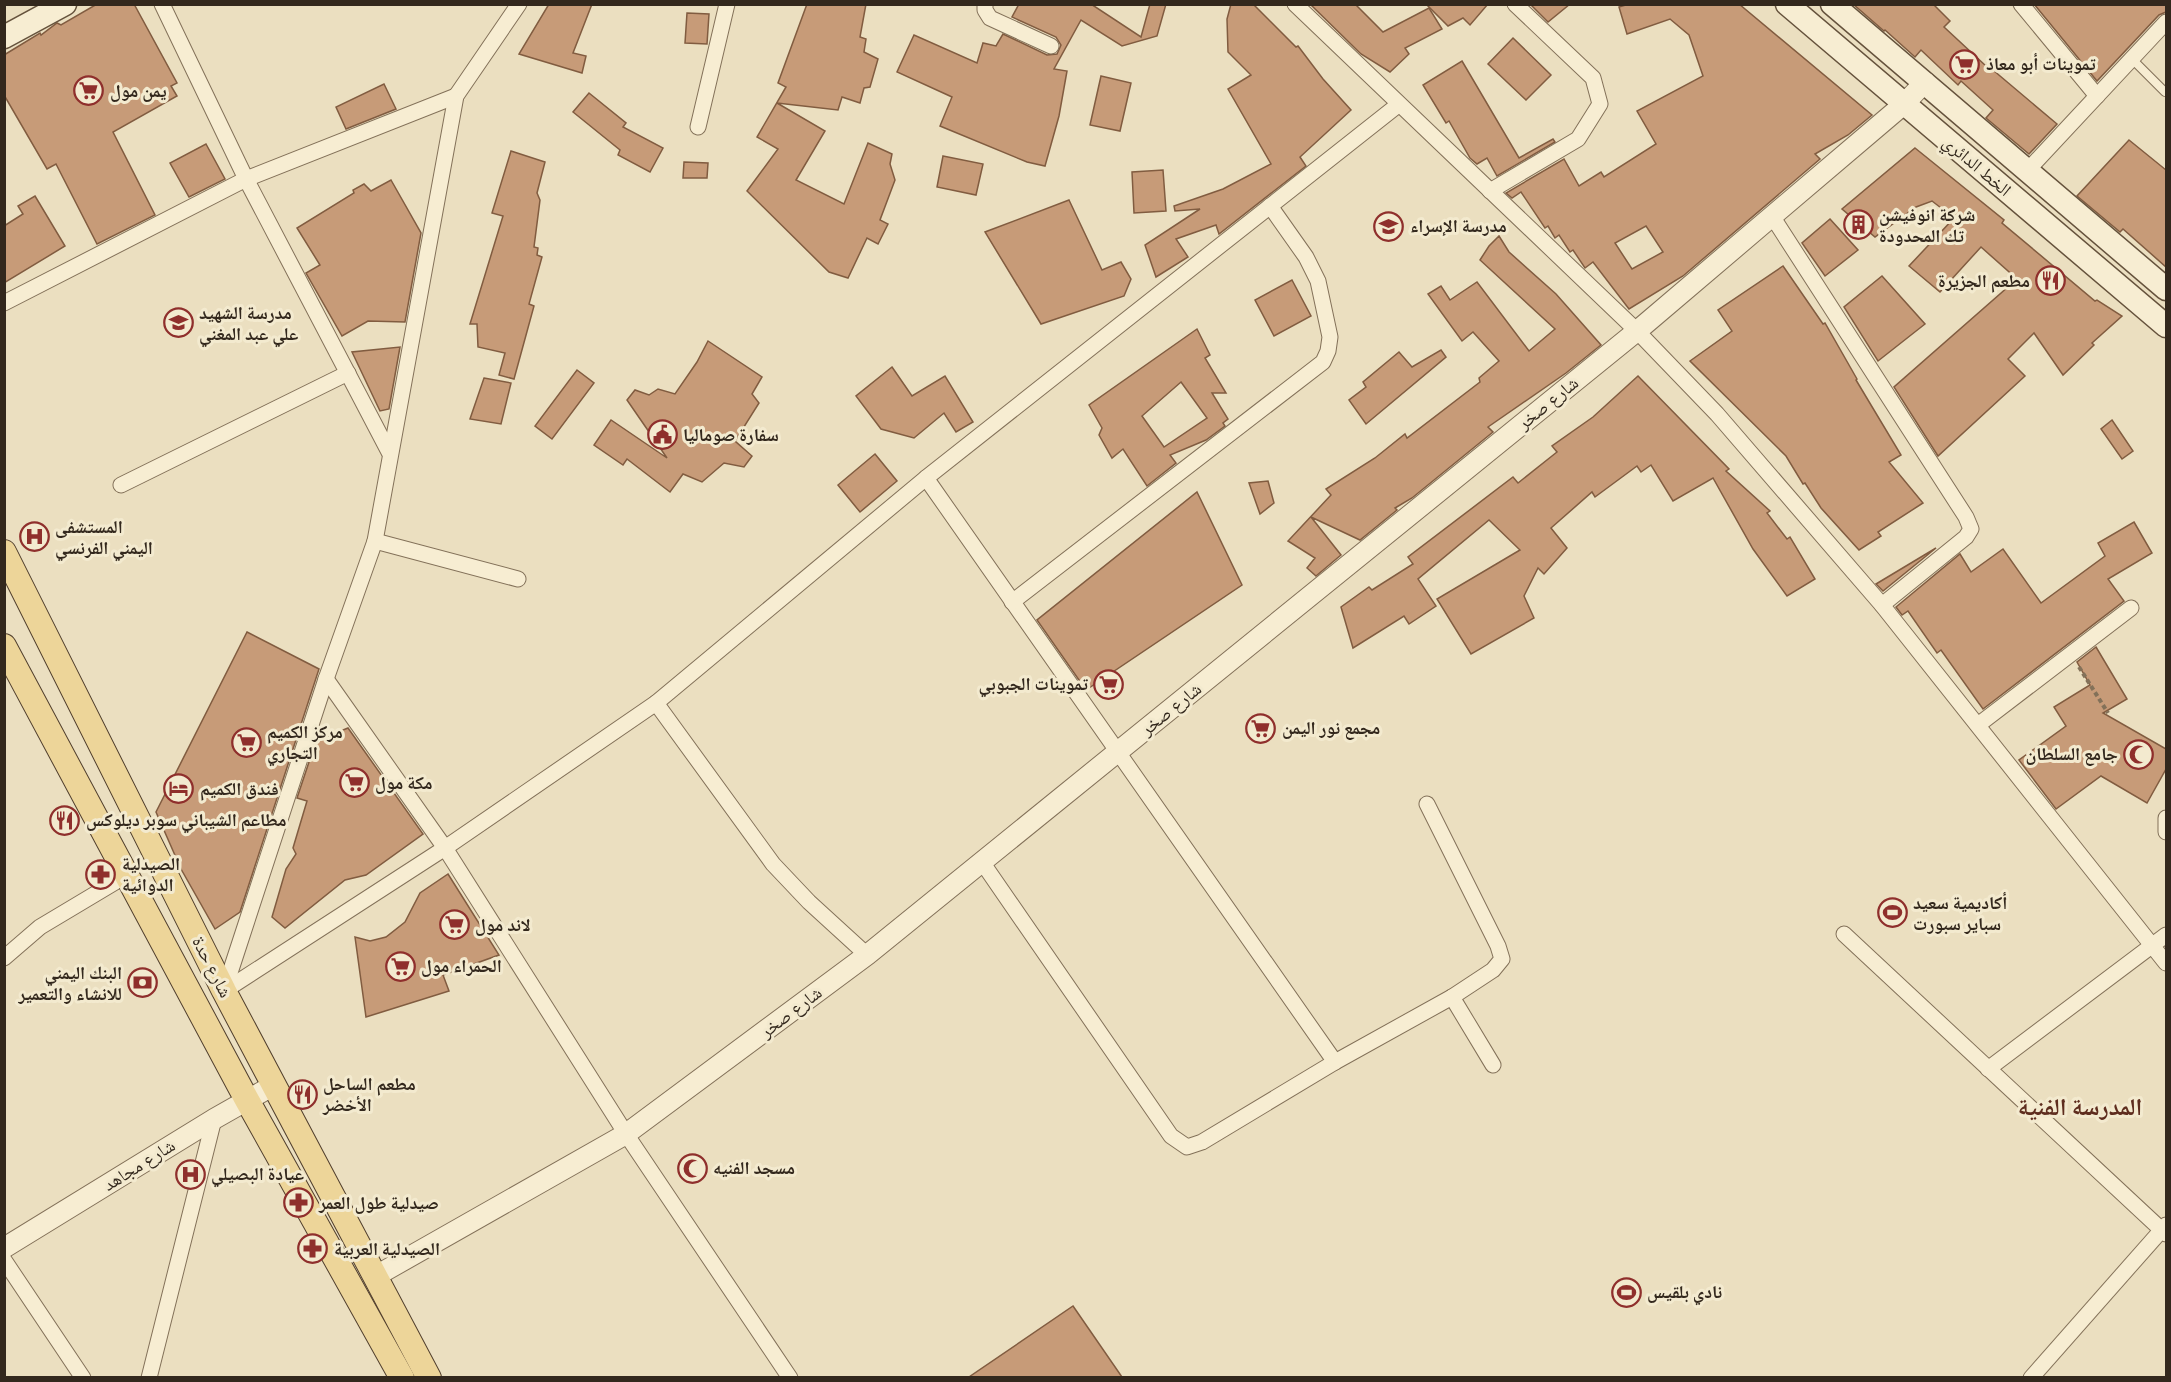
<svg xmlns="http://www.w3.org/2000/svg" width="2171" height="1382" font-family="'Source Serif 4','Noto Naskh Arabic',serif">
  <rect width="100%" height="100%" fill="#ebdfc0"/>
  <g fill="#c79b78" stroke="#815c40" stroke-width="1.5" fill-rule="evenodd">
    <path d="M97,4H134L177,83L171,86L177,96L113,132L155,215L97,244L56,164L47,169L4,95V55L40,33L41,35L57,23L61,25Z"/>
    <path d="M549,4H592L573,53L586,56L582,73L519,54Z"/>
    <path d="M807,4H866L860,37L866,39L864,52L878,59L870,87L864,88L860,103L842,97L838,110L777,103L825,131L796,180L844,204L868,143L892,154L890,164L895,180L880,220L888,224L878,244L867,238L848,278L829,272L747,191L778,149L757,137L786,87L778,83Z"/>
    <path d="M1019,4H1091L1141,37L1150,4H1166L1157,36L1122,46L1081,20L1054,69L1067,71L1059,116L1045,166L1027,162L940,126L952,97L897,72L914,35L977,63L983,43L996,46L1003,34L1047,55L1057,54L1061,45L1056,37L1012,17Z"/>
    <path d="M1231,4H1253L1296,47L1298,46L1323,79L1351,110L1300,157L1306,166L1219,234L1216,225L1176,239L1188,257L1156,277L1145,245L1200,209L1175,211L1174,206L1223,189L1271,164L1228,89L1251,75L1228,52L1227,19Z"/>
    <path d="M1310,4H1355L1383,32L1429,8L1442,29L1405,48L1409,54L1390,72L1361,54Z"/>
    <path d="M1426,4H1488L1470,25L1463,18L1448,26Z"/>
    <path d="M1530,4H1570L1548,22Z"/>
    <path d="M1629,4H1739L1872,115L1848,135L1815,154L1820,159L1683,276L1629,309L1593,262L1585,268L1573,250L1570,252L1559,235L1555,238L1548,226L1545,228L1521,192L1512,198L1506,193L1564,159L1579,186L1601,172L1604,177L1656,144L1637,111L1703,76L1689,35L1670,19L1627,34L1619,7ZM1646,226L1663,252L1632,269L1615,243Z"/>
    <path d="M1853,4H1933L1950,21L1944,27L1986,66L1987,65L2057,124L2029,154L1986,118L1993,110L1961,81L1958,85L1921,50L1915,57L1885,30L1884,31Z"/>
    <path d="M2034,4H2166V12L2159,15L2097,81Z"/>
    <path d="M687,13L709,14L707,44L685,43Z"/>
    <path d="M1513,38L1551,75L1526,100L1488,64Z"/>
    <path d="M1462,61L1519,158L1553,139L1555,142L1497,176L1487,158L1477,164L1470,158L1449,121L1446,123L1423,85Z"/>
    <path d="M1101,76L1131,83L1120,131L1090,125Z"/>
    <path d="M384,84L396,109L346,129L336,107Z"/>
    <path d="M589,93L626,123L623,127L663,148L650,172L618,155L620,150L573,112Z"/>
    <path d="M2129,140L2166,170V267L2123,229L2120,232L2077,196Z"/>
    <path d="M206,144L225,179L189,197L170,163Z"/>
    <path d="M1915,148L2004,220L2002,223L2095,301L2097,300L2122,316L2092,343L2094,345L2063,375L2034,333L2008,359L2025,376L1938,456L1894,387L2017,279L1981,247L1940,292L1909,266L1954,218L1932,201L1916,207L1875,237L1842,209Z"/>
    <path d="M511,151L545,162L537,193L540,200L534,247L538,248L537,255L542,257L529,304L534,306L514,379L499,375L505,353L478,347L477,324H470L503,216L492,213Z"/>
    <path d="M943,156L983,164L976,195L937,187Z"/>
    <path d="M684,162L708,163L707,178H683Z"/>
    <path d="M1163,170L1166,211L1134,213L1132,172Z"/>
    <path d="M391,180L421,233L405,322L368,321L342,336L306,273L320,265L297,228L354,193L353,190L364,184L371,191Z"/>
    <path d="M35,196L65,246L4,283V226L23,214L18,206Z"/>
    <path d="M1069,200L1102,270L1121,262L1131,279L1124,296L1041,324L985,232Z"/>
    <path d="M1830,219L1858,250L1825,276L1802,243Z"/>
    <path d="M1499,236L1509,252L1556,294L1601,345L1566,373L1488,427L1493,432L1412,498L1395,508L1397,510L1360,540L1311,517L1341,555L1316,576L1307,568L1315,558L1288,541L1331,495L1326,489L1375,458L1405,434L1407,438L1480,382L1479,378L1499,361L1473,332L1462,341L1428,294L1441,286L1450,300L1477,282L1529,351L1555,329L1480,260L1489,246Z"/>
    <path d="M1783,266L1823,324L1825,323L1857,379L1856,380L1901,455L1889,462L1923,503L1878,532L1881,536L1859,550L1821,508L1805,483L1803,484L1786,456L1690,361L1732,331L1718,310Z"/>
    <path d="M1882,276L1925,324L1878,361L1844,307Z"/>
    <path d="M1292,280L1311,316L1274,336L1255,300Z"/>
    <path d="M1197,329L1210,355L1205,358L1226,393H1212L1228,419L1223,423L1225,426L1206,440L1170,455L1176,463L1147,486L1123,449L1112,458L1099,435L1102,428L1089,405ZM1181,382L1207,418L1164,447L1142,416Z"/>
    <path d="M708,341L762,377L752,394L759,403L735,441L752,456L744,467L724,463L702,482L683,474L670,492L627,459L623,465L594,445L611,420L667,458L627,400L635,390L649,395L658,389L675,394L697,362Z"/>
    <path d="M400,347L389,409L380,411L352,352Z"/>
    <path d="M1441,350L1446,357L1366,424L1349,400L1366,387L1363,382L1399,352L1412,367Z"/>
    <path d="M892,367L912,396L945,376L973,422L956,432L944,413L914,438L881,429L856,396Z"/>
    <path d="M577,370L594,383L552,439L535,426Z"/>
    <path d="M1638,376L1729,469L1726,471L1770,511L1767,513L1787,539L1790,537L1815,579L1787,596L1753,549L1713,478L1673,501L1651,465L1641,472L1637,466L1595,497L1592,492L1551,528L1567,548L1544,574L1538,568L1524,596L1534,618L1471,654L1437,599L1520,550L1489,520L1418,579L1436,606L1409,624L1404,616L1353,648L1341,607L1369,587L1372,590L1413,564L1408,557L1513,477L1518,483L1557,452L1552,446L1593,417Z"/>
    <path d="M484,378L511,383L501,424L470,419Z"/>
    <path d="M2112,420L2133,451L2122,459L2101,429Z"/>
    <path d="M875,454L897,481L860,512L838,485Z"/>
    <path d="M1268,481L1274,503L1260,514L1249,483Z"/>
    <path d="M1197,492L1242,585L1086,690L1037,620Z"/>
    <path d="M2134,522L2152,553L2108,579L2124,601L1983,709L1941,650L1937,653L1908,611L1902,615L1896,607L1960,554L1971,572L2003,549L2041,603L2105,556L2098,543Z"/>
    <path d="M1936,548L1883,591L1876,584Z"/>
    <path d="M247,632L319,669L240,912L215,929L181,869L156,812Z"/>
    <path d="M2096,647L2127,699L2103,713L2166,749V769L2147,803L2101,776L2056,809L2019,760L2066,726L2054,707L2090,685L2077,662Z"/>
    <path d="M348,728L423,834L366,875L345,880L285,928L272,917L286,869L296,854L293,848L307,801L297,798L316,741Z"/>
    <path d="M448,874L499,955L443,975L449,991L366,1017L355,937L370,941L386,937L405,922L420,893Z"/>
    <path d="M1073,1306L1122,1377H969Z"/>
  </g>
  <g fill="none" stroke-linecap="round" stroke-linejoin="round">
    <defs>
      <path id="service" d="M2132,59L2165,92"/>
      <g id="minor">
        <path d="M162,4L246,179L389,452"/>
        <path d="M985,4V10L990,18L1051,46"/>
        <path d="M1295,4L1637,331L1717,414L1882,605L2166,963"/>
        <path d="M2021,4L2097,96"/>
        <path d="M698,127L727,4"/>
        <path d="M2027,171L2166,22"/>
        <path d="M1490,191L1578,139L1600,104L1593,78L1515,4"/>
        <path d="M1772,216L1966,517L1971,529L1966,537L1882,605"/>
        <path d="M4,303L246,179L456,96"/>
        <path d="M926,478L1335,1062"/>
        <path d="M121,485L348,373"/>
        <path d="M375,541L518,579"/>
        <path d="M1012,602L1323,362L1328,351L1330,337L1318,281L1306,257L1270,206"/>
        <path d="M326,679L445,848L626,1134L790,1378"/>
        <path d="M656,703L773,864L809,902L867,955"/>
        <path d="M1978,725L2131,608"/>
        <path d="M2166,818V832"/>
        <path d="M982,862L1171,1136L1187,1147L1202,1142L1335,1062L1452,997L1493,970L1502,959L1498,946L1427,804"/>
        <path d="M1844,934L2166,1234"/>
        <path d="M4,958L40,927L127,875"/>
        <path d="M224,991L445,848L656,703L926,478L1398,105"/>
        <path d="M224,991L326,679L375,541L456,96L519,4"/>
        <path d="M1452,997L1493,1065"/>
        <path d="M1988,1069L2166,935"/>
        <path d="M4,1260L83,1378"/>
        <path d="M149,1378L214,1119"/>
        <path d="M2031,1378L2166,1225"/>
      </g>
      <g id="tertiary">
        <path d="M4,1248L214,1119L274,1085"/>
        <path d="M374,1277L626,1134L867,955L1637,331L1904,104L1925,82"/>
      </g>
      <g id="secondary">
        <path d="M1787,4L2166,326"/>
        <path d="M1832,4L2166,289"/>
        <path d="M4,37L65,4"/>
      </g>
      <g id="primary">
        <path d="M4,552L224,991L429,1378"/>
        <path d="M4,646L247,1100L402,1378"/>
      </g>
    </defs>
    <use href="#service" stroke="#837159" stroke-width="10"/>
    <use href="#minor" stroke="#837159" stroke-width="17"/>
    <use href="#tertiary" stroke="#837159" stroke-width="22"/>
    <use href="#secondary" stroke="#65523c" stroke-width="25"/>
    <use href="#primary" stroke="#513f2d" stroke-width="26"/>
    <path stroke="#837159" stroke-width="4" stroke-dasharray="4.5 3" stroke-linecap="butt" d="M2079,667L2108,713"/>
    <use href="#service" stroke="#f7edd2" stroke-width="8"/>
    <use href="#minor" stroke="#f7edd2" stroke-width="15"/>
    <use href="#tertiary" stroke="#f7edd2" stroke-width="20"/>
    <use href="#secondary" stroke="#f7edd2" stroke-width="22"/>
    <use href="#primary" stroke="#edd599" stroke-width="24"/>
  </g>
  <defs>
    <symbol id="supermarket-ring" viewBox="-11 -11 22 22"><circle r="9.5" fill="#f3eacf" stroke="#8f2f2c" stroke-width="1.5"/><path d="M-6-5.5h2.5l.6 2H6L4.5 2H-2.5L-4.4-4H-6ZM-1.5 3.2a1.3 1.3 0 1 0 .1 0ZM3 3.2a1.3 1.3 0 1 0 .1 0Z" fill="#8f2f2c"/></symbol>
    <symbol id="building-ring" viewBox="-11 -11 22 22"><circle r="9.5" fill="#f3eacf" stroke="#8f2f2c" stroke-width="1.5"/><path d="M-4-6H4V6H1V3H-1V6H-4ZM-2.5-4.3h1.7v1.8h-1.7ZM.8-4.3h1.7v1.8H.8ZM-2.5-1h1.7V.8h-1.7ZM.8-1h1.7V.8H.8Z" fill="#8f2f2c"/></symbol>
    <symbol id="school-ring" viewBox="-11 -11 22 22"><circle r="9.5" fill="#f3eacf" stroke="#8f2f2c" stroke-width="1.5"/><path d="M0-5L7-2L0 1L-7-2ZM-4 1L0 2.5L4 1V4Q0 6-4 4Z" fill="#8f2f2c"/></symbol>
    <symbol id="restaurant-ring" viewBox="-11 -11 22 22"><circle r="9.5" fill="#f3eacf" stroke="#8f2f2c" stroke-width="1.5"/><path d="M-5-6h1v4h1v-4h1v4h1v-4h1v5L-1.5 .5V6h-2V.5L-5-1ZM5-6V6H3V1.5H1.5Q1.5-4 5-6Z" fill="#8f2f2c"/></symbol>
    <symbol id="civic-ring" viewBox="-11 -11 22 22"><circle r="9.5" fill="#f3eacf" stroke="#8f2f2c" stroke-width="1.5"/><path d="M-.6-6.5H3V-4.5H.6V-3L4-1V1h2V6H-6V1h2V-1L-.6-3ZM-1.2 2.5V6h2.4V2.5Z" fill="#8f2f2c"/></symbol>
    <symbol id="hospital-ring" viewBox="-11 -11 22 22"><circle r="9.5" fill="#f3eacf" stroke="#8f2f2c" stroke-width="1.5"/><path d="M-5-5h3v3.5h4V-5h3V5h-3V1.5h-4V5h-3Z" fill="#8f2f2c"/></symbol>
    <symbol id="mosque-ring" viewBox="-11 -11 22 22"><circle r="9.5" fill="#f3eacf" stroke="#8f2f2c" stroke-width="1.5"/><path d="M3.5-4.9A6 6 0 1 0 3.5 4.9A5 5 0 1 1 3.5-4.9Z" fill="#8f2f2c"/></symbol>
    <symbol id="hotel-ring" viewBox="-11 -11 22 22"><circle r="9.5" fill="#f3eacf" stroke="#8f2f2c" stroke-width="1.5"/><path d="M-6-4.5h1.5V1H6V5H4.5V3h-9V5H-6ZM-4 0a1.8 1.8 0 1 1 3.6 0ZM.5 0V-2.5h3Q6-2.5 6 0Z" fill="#8f2f2c"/></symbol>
    <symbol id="pharmacy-ring" viewBox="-11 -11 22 22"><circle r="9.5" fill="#f3eacf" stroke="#8f2f2c" stroke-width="1.5"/><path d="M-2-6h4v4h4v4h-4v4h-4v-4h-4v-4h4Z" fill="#8f2f2c"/></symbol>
    <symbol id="stadium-ring" viewBox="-11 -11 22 22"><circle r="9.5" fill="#f3eacf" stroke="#8f2f2c" stroke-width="1.5"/><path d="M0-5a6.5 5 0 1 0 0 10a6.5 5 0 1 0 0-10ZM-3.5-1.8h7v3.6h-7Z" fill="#8f2f2c"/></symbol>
    <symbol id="bank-ring" viewBox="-11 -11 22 22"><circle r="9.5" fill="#f3eacf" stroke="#8f2f2c" stroke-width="1.5"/><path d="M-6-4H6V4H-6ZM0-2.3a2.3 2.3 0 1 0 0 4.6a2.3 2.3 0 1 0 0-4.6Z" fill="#8f2f2c"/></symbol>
  </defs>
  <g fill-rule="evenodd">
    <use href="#supermarket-ring" x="1948" y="48" width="33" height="33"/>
    <use href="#supermarket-ring" x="72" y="74" width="33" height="33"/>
    <use href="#building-ring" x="1842" y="208" width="33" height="33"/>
    <use href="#school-ring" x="1372" y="210" width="33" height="33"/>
    <use href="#restaurant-ring" x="2034" y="264" width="33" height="33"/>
    <use href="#school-ring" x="162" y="306" width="33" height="33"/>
    <use href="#civic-ring" x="646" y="418" width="33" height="33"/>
    <use href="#hospital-ring" x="18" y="520" width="33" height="33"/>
    <use href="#supermarket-ring" x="1092" y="668" width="33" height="33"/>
    <use href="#supermarket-ring" x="1244" y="712" width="33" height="33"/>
    <use href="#supermarket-ring" x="230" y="726" width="33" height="33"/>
    <use href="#mosque-ring" x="2122" y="738" width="33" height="33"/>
    <use href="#supermarket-ring" x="338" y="766" width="33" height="33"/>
    <use href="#hotel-ring" x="162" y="772" width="33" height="33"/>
    <use href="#restaurant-ring" x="48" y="804" width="33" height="33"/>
    <use href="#pharmacy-ring" x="84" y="858" width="33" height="33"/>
    <use href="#stadium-ring" x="1876" y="896" width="33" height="33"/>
    <use href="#supermarket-ring" x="438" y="908" width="33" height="33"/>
    <use href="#supermarket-ring" x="384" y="950" width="33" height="33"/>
    <use href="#bank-ring" x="126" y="966" width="33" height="33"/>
    <use href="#restaurant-ring" x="286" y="1078" width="33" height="33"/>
    <use href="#mosque-ring" x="676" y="1152" width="33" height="33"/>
    <use href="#hospital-ring" x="174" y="1158" width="33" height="33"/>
    <use href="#pharmacy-ring" x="282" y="1186" width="33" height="33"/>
    <use href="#pharmacy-ring" x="296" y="1232" width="33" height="33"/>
    <use href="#stadium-ring" x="1610" y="1276" width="33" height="33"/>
  </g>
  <g text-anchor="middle" stroke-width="6" stroke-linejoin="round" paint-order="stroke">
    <g font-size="18" font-weight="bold" fill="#33281d" stroke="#f3eacf" text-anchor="start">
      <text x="1986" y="70">تموينات أبو معاذ</text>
      <text x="110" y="97">يمن مول</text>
      <text x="1879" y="221">شركة انوفيشن<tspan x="1879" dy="21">تك المحدودة</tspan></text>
      <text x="1410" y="232">مدرسة الإسراء</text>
      <text x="2030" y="287" text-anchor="end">مطعم الجزيرة</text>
      <text x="199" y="319">مدرسة الشهيد<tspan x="199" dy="21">علي عبد المغني</tspan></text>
      <text x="683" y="441">سفارة صوماليا</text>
      <text x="55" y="533">المستشفى<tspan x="55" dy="21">اليمني الفرنسي</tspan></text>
      <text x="1088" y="690" text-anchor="end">تموينات الجبوبي</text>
      <text x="1282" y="734">مجمع نور اليمن</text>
      <text x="267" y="738">مركز الكميم<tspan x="267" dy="21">التجاري</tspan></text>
      <text x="2118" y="760" text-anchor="end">جامع السلطان</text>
      <text x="375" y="789">مكة مول</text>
      <text x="200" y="795">فندق الكميم</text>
      <text x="86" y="826">مطاعم الشيباني سوبر ديلوكس</text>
      <text x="122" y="870">الصيدلية<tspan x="122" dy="21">الدوائية</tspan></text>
      <text x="1913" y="909">أكاديمية سعيد<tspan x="1913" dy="21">سباير سبورت</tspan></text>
      <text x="475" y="931">لاند مول</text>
      <text x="421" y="972">الحمراء مول</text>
      <text x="122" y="979" text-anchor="end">البنك اليمني<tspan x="122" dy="21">للانشاء والتعمير</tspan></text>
      <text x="323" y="1090">مطعم الساحل<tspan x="323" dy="21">الأخضر</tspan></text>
      <text x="713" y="1174">مسجد الفنيه</text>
      <text x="211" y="1180">عيادة البصيلي</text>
      <text x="319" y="1209">صيدلية طول العمر</text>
      <text x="334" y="1255">الصيدلية العربية</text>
      <text x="1647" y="1298">نادي بلقيس</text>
    </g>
    <g font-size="18" fill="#33281d" stroke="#f3eacf">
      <text transform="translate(1977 166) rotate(40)" y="6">الخط الدائري</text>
      <text transform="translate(1548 403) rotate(-39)" y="6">شارع صخر</text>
      <text transform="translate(1171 709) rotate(-39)" y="6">شارع صخر</text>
      <text transform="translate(212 967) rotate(63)" y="6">شارع حدة</text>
      <text transform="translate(791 1012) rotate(-37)" y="6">شارع صخر</text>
      <text transform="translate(139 1165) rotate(-32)" y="6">شارع مجاهد</text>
    </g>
    <g font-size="24" font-weight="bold" fill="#5e2d1e" stroke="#f3eacf">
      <text x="2080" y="1115">المدرسة الفنية</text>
    </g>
  </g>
  <rect width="2171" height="1382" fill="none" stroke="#33281d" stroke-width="12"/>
</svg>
